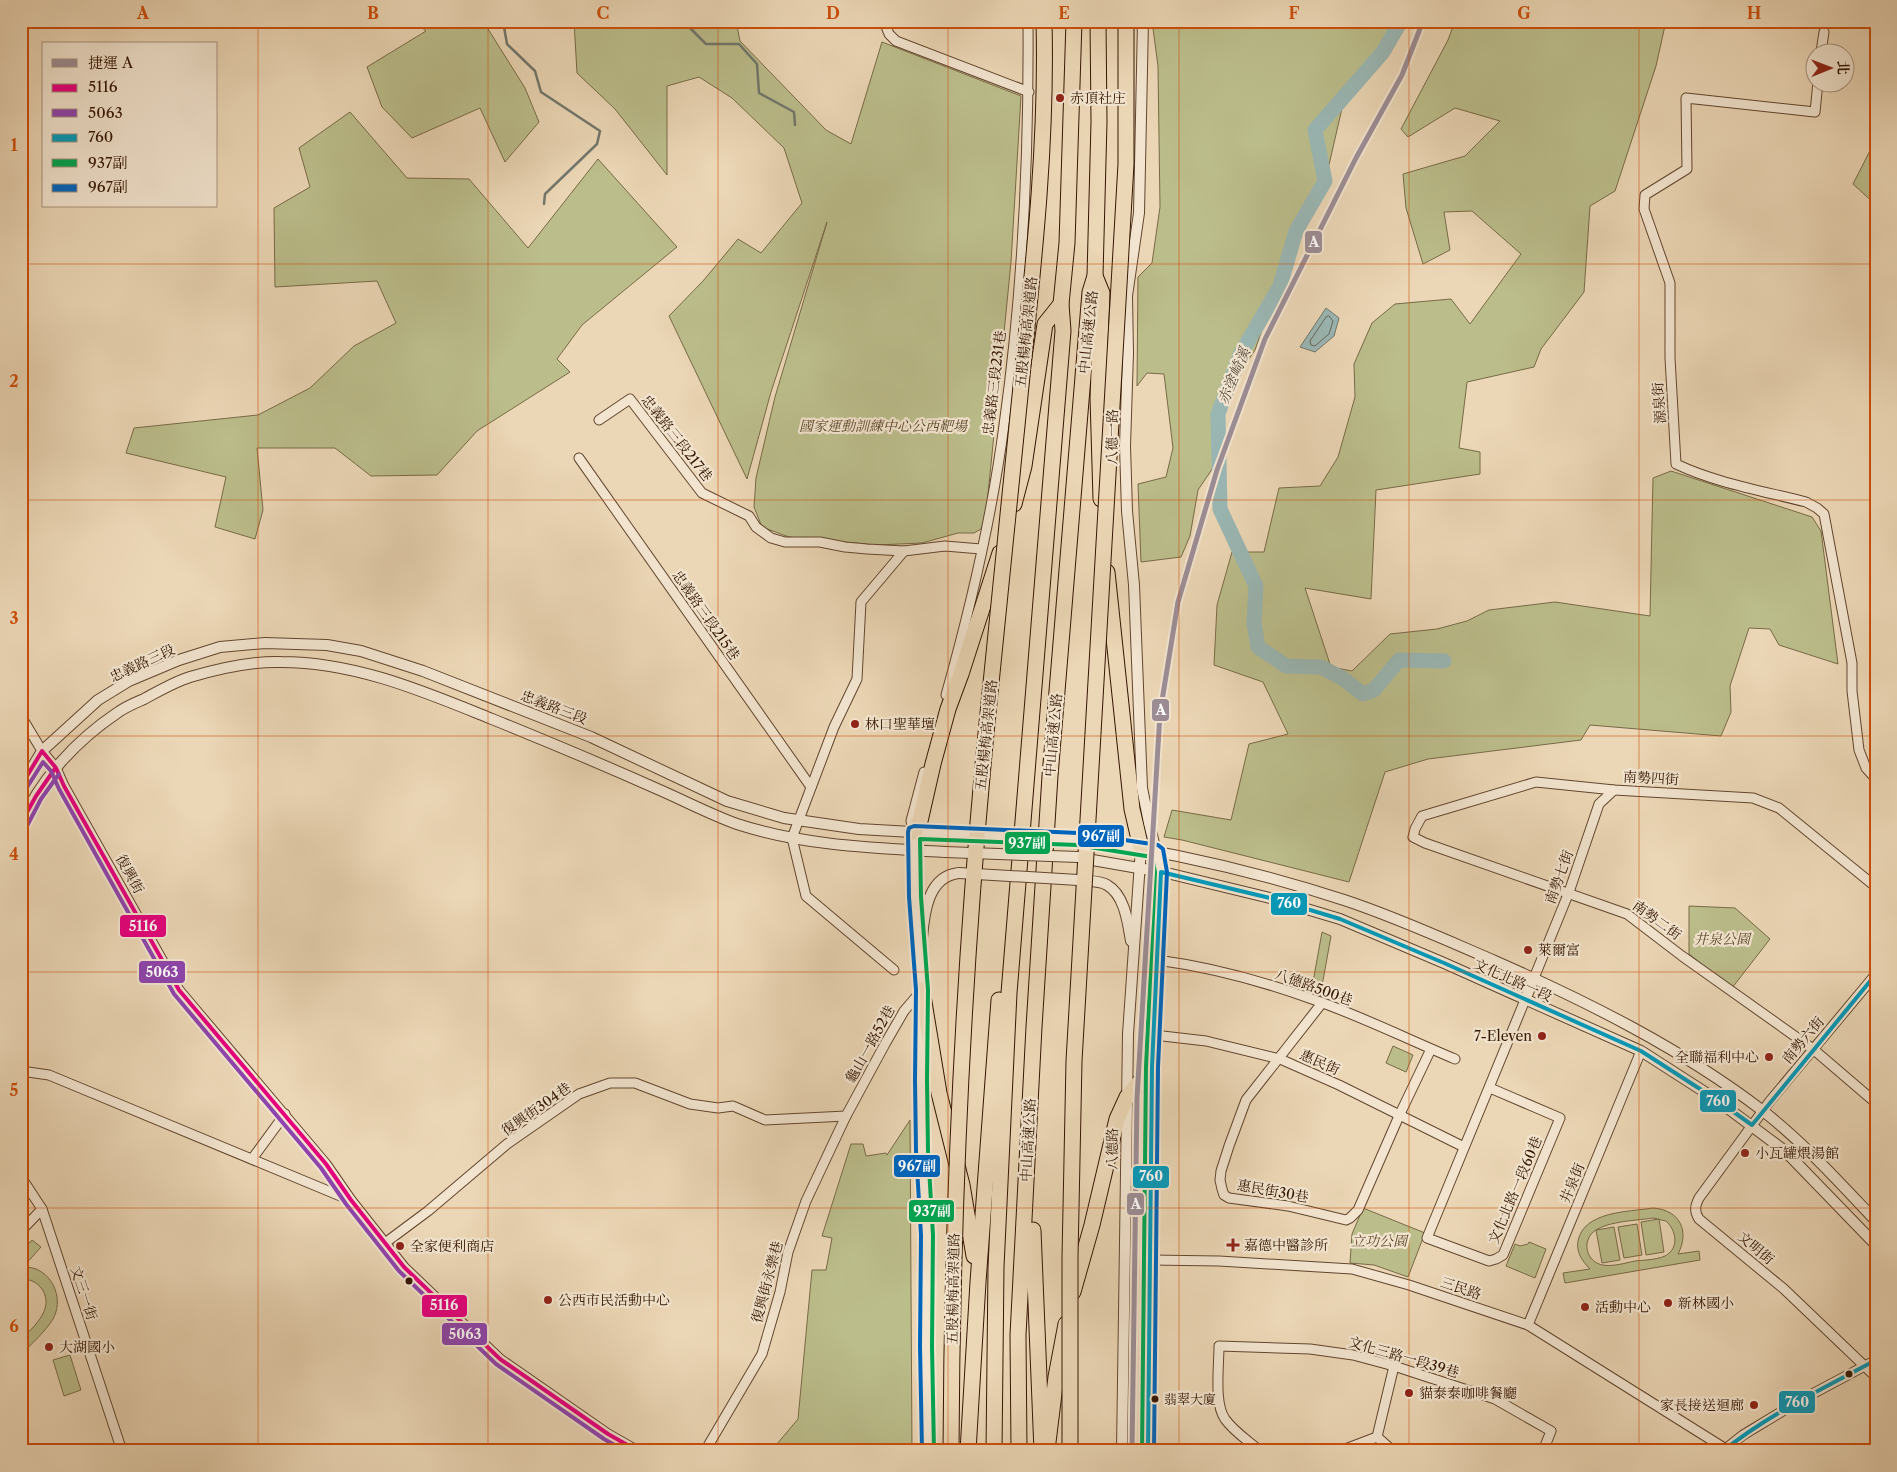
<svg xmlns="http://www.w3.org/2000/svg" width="1897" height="1472" font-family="'Libre Caslon Text','Noto Serif TC',serif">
  <rect width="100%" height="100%" fill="#ebd6b5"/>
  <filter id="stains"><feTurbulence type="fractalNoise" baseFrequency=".004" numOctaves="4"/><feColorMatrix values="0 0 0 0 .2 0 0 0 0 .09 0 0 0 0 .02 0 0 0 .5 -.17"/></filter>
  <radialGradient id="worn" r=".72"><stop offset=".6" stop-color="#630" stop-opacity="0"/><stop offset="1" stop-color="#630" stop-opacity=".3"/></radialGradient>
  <g fill="#bbbd8b" stroke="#786a46" fill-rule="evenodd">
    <path d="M414,21H483L525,88L539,122L505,162L480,108L412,138L382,107L367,67L426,31Z"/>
    <path d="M574,21H649L656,28L662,21H736L740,41L826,130L851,144L882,42L1021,96L1011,262L986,515L981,529L974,533H958L922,543L877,545L789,537L762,527L754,507L756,478L775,397L827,222L771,392L747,479L669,316L703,281L738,239L761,253L802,203L784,148L732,98L699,77L667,86V175L615,109L577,73Z"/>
    <path d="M1152,21H1402L1343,104L1328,169L1280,278L1255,350L1215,410L1221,456L1198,490L1190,536L1181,557L1141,562L1138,484L1166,477L1173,448L1164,374L1147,373L1137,386L1138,277L1152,263L1160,207L1158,66Z"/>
    <path d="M1455,21H1666L1656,66L1615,191L1590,206L1584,292L1541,349L1534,367L1467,382L1459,448L1480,452V474L1376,490L1371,599L1305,588L1331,667L1352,671L1390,634L1437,629L1467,621L1489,610L1555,602L1650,616L1653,478L1671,471L1812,517L1821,531L1838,664L1779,645L1770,629L1749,628L1730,686L1731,712L1721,736L1590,725L1581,740L1428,759L1385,772L1349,882L1182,840L1164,837L1172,810L1231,820L1249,744L1288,734L1263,682L1214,665L1217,605L1232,552H1264L1279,488L1320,486L1338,457L1355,397L1354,364L1372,323L1395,304L1451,299L1470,324L1521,254L1472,211L1444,212L1450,250L1423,264L1406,208L1403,174L1465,156L1500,121L1455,108L1408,137L1401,129L1448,40Z"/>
    <path d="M350,112L407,178L469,179L528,248L598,159L677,247L582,325L557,359L570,372L477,431L437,475L371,476L335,448H257L263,510L255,539L215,527L226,477L126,453L134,428L258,415L310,388L354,346L396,323L377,281L275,287L274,208L310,187L299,148Z"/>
    <path d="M1876,139V205L1853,184Z"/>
    <path d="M1689,906L1735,908L1770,939L1732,988L1689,954Z"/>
    <path d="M1322,932L1331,936L1320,997L1311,993Z"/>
    <path d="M1393,1046L1413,1055L1406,1072L1386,1063Z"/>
    <path d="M910,1120L912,1451H779L777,1444L798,1419L812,1270H826L832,1238L822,1236L851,1144H863L866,1156L886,1153L887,1155Z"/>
    <path d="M1363,1208L1425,1233L1408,1277L1374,1265L1350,1263L1352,1234Z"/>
    <path d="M1653,1208C1680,1210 1690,1231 1678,1254L1699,1251L1700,1260L1565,1283L1563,1273L1590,1269C1582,1261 1576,1252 1578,1241C1584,1211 1628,1212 1653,1208ZM1653,1218L1666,1221C1676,1230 1680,1248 1665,1256C1656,1260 1644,1260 1635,1261C1620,1264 1598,1272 1589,1255C1587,1251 1586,1245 1588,1240C1593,1221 1635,1221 1653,1218Z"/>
    <path d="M1659,1219L1664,1252L1646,1255L1641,1222Z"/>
    <path d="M1637,1224L1642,1255L1624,1258L1618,1227Z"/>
    <path d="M1614,1227L1620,1260L1602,1263L1596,1230Z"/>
    <path d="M32,1240L41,1247L24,1266C28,1267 32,1268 36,1269C55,1277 63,1301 53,1319C45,1332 31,1344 21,1355V1340C34,1326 55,1309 42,1289C37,1282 30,1279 21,1279V1252Z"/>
    <path d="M1529,1242L1546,1249L1535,1278L1506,1266L1515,1244L1520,1246L1528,1244Z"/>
    <path d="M70,1355L81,1390L64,1396L53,1360Z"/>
  </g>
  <path fill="#9ab7b4" stroke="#71776c" d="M1326,308L1339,318L1334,336L1315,352L1300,347Z"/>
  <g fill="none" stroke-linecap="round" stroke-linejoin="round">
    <path stroke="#67665a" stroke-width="1" d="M1329,316L1333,321L1329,334L1315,346L1311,345L1310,341L1326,317Z"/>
    <g stroke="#71776c" stroke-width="2.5">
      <path d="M503,21L507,44L535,71L541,92L600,131L597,144L545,194L544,204"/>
      <path d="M683,21L706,44H739L757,64L759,93L794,112L795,125"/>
    </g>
    <path stroke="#9ab7b4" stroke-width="15" d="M1401,21L1383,52L1315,130L1325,181L1296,231L1280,286L1240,355L1218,414L1220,509L1256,586L1254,623L1258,647L1286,666L1321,667L1342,678L1363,694L1374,690L1399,660L1444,661"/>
    <defs>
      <g id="minor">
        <path d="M884,21L889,34L896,41L1029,92"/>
        <path d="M1821,52L1824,32"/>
        <path d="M1818,82L1815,112L1686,98L1687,169L1645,195L1644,209L1670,283V358L1676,464C1716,483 1763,491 1806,502L1817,508L1824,514L1852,663V691L1859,750L1866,768L1876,779"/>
        <path d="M599,420L630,399L702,493L749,516L756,527L771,538L785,542H820L845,547L867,549L904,551L945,546L981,549"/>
        <path d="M579,458L811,787"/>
        <path d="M946,695C971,606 992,516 1004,425C1023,291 1029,156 1028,21"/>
        <path d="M21,716L42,751L56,768L64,786L179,990L326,1164L351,1200L404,1267L500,1359L608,1434L638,1451"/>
        <path d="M914,832L911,821L924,772"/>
        <path d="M1876,887L1779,808L1753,798L1614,790L1536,782L1422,816L1415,829L1413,837L1425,843L1627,914L1682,956L1813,1049L1876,1103"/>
        <path d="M1157,960C1210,967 1262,981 1312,999C1361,1016 1407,1039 1455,1059"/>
        <path d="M894,970L806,896L792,838L834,727L857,679L861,602L904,551"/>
        <path d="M1876,974L1770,1101L1699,1198C1695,1206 1694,1211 1699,1219L1784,1289L1876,1377"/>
        <path d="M1534,978L1569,892L1599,804L1614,790"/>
        <path d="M1322,1003L1246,1100L1229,1146L1221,1171L1220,1180L1222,1189L1224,1195L1229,1198L1288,1206L1346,1220L1350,1218L1358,1210L1399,1116L1431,1049"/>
        <path d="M1154,1035L1206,1041L1280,1059L1339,1085L1464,1147"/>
        <path d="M21,1071L49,1075L350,1200"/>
        <path d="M1490,1088L1560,1118L1503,1255L1496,1259L1489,1261L1427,1238L1525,1000"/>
        <path d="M252,1159L285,1114"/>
        <path d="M21,1177L42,1209L122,1451"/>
        <path d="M21,1231L42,1209"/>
        <path d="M385,1243L428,1211L507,1144L579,1094L610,1083H635L690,1104L718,1108L733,1106L765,1120L846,1116"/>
        <path d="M1150,1260L1219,1261L1352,1269L1409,1285L1528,1325L1729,1451"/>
        <path d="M1528,1325L1641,1051"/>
        <path d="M1377,1437L1394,1366"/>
        <path d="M705,1451L762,1354L780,1292L788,1252L806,1201L846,1116L885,1044L904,1011L922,990"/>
        <path d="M1260,1451C1249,1441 1234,1432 1225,1419C1214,1404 1219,1366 1219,1346L1310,1349L1353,1355L1394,1366L1495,1399L1551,1431L1543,1451"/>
        <path d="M1340,1451L1377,1437L1393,1451"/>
        <path d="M1723,1451L1743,1435L1801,1400L1876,1360"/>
      </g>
      <g id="tertiary">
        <path d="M1143,21L1139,213L1127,296L1128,353L1125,446L1127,511L1134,585L1142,788L1149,823L1161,872L1152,1067L1148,1451"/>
        <path d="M21,786L42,751L98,700L129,681L179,660L220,647L265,643L327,645L361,651L423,671L591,737L727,801L784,818L859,829L947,834"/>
        <path d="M21,824C40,779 77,740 117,713C125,707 135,703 144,699C159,691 174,682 190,677C217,669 254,661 281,662C356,662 425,692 492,719C549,742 606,766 662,791C687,802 712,815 737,824C804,846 875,848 945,852"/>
        <path d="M914,832L915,897L922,996"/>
        <path d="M1081,839C1170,852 1259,872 1344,900C1396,917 1446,940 1495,961C1588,1002 1682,1049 1763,1111C1804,1143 1840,1183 1876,1221"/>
        <path d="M1081,858L1167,873L1270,898L1340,919L1444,963L1641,1051L1714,1098L1785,1151L1876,1245"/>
        <path d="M1080,880C1088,881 1101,881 1107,885C1125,895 1128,924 1131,941"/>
        <path d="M922,938C924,913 928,876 959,873"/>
        <path d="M1525,1000L1534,978"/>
        <path d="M922,1018V1151L927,1235L926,1346L928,1451"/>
        <path d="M1122,1451L1128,1034L1141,848"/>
      </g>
      <g id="motorway">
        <path d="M1095,276L1102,293L1098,398L1101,499"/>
        <path d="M1014,504L1024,466L1045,324L1061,304"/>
        <path d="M1107,572L1132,809L1141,848"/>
        <path d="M914,832L920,821L933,764L948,709L961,674L1000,553"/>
        <path d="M922,990L939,1093L962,1185L974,1256"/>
        <path d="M1033,1230L1042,1451"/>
        <path d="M1073,1292L1092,1225L1117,1119L1127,1097L1152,1067"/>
        <path d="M1048,1442L1056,1377L1066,1324"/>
        <path d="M968,1451L978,1282L999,1000"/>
        <path d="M994,1451L996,1267L1009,993L1063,331L1061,304L1067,243L1074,21"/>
        <path d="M1019,1451L1018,1335L1034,1027L1050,776L1090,292L1095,276L1099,122L1098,21"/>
      </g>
    </defs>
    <use href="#minor" stroke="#62462e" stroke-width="11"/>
    <use href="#tertiary" stroke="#62462e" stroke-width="12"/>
    <use href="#motorway" stroke="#341601" stroke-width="17"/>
    <use href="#minor" stroke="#f2e4cf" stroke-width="9"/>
    <use href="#tertiary" stroke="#f2e4cf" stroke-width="10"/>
    <use href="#motorway" stroke="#ebd6b5" stroke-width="15"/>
    <defs>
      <g id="tertiary-bridge">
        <path d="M947,834L1078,839"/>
        <path d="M945,852L1078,857"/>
        <path d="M959,873L1078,880"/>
      </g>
      <g id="motorway-bridge">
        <path d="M951,1451C952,1201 964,952 989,703C1000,591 1012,478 1023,366C1035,251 1047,137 1044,21"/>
        <path d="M1070,1451V1257L1074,1061L1126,164V21"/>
      </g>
    </defs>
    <use href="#tertiary-bridge" stroke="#62462e" stroke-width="12" stroke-linecap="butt"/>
    <use href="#motorway-bridge" stroke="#341601" stroke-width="17" stroke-linecap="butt"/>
    <use href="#tertiary-bridge" stroke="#f2e4cf" stroke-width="10"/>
    <use href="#motorway-bridge" stroke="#ebd6b5" stroke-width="15"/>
    <defs>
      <g id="bus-1">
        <path d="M21,786L42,751L56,768L64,786L179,990L326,1164L351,1200L404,1267L500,1359L608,1434L638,1451"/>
        <path d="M21,823L36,796L54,770"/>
      </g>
      <g id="bus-2">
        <path d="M26,789L43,762L51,771L59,789L174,994L321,1168L346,1204L399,1271L496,1364L604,1439L625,1451"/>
        <path d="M27,826L41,799L59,774"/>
      </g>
      <g id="bus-3">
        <path d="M1148,1451L1152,1067L1161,872L1270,898L1340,919L1444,963L1641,1051L1714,1098L1752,1125L1876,974"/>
        <path d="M1723,1451C1769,1414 1824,1388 1876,1360"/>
      </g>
      <path id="bus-4" d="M934,1451L932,1346L933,1235L928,1151L927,1080L928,990L921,897L920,839L1077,845L1152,857L1155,872L1146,1067L1142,1451"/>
      <path id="bus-5" d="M922,1451L920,1346L921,1235L916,1151L915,1080L916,990L909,897L908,832L909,828L914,826L1078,833L1158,845L1163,849L1167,872L1158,1067L1154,1451"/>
    </defs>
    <use href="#bus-1" stroke="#f2e4cf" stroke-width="8"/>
    <use href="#bus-2" stroke="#f2e4cf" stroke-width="8"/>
    <use href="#bus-3" stroke="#f2e4cf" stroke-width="8"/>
    <use href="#bus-4" stroke="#f2e4cf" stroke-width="8"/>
    <use href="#bus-5" stroke="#f2e4cf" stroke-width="8"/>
    <use href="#bus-1" stroke="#e5007d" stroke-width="4"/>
    <use href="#bus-2" stroke="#8e44ad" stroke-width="4"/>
    <use href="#bus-3" stroke="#059aba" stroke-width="4"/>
    <use href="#bus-4" stroke="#00a651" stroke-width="4"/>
    <use href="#bus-5" stroke="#0065bd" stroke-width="4"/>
    <defs>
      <path id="metro-1" d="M1132,1451L1137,1098L1160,713L1178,602L1217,470L1265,339L1356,158L1402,75L1423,21"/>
    </defs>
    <use href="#metro-1" stroke="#f2e4cf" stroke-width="9"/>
    <use href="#metro-1" stroke="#9c8d96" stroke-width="5"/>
  </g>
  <path fill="none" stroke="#cd4f0a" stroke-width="1" stroke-opacity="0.55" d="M258,21V1451M488,21V1451M718,21V1451M948,21V1451M1179,21V1451M1409,21V1451M1639,21V1451M21,264H1876M21,500H1876M21,736H1876M21,972H1876M21,1208H1876"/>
  <g fill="#8f2418" stroke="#f2e4cf" stroke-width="2">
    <circle cx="1060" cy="98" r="5"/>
    <circle cx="855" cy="724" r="5"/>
    <circle cx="1528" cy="950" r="5"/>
    <circle cx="1542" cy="1036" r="5"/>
    <circle cx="1769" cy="1057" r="5"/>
    <circle cx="1745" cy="1153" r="5"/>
    <path d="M1230.5 1237.5h5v5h5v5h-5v5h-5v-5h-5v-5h5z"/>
    <circle cx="400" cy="1246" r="5"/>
    <circle cx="548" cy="1300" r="5"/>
    <circle cx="1668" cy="1303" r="5"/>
    <circle cx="1585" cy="1307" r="5"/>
    <circle cx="49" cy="1347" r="5"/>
    <circle cx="1409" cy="1393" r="5"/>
    <circle cx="1754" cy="1405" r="5"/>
  </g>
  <g fill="#341601" stroke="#f2e4cf" stroke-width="2">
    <circle cx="409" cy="1281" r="4.5"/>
    <circle cx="1849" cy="1374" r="4.5"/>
    <circle cx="1155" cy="1399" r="4.5"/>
  </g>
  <g text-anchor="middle" stroke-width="4.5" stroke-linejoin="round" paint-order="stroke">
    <g font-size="13" fill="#341601" stroke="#f2e4cf" text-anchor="start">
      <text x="1164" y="1404">翡翠大廈</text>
    </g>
    <g font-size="14" fill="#341601" stroke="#f2e4cf" text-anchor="start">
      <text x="1070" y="103">赤頂社庄</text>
      <text x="865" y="729">林口聖華壇</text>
      <text x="1538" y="955">萊爾富</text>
      <text x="1532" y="1041" text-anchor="end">7-Eleven</text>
      <text x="1759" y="1062" text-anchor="end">全聯福利中心</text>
      <text x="1755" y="1158">小瓦罐煨湯館</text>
      <text x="1244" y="1250">嘉德中醫診所</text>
      <text x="410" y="1251">全家便利商店</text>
      <text x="558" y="1305">公西市民活動中心</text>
      <text x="1678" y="1308">新林國小</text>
      <text x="1595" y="1312">活動中心</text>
      <text x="59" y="1352">大湖國小</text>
      <text x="1419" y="1398">貓泰泰咖啡餐廳</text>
      <text x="1744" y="1410" text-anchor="end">家長接送迴廊</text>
    </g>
    <g font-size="14" fill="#341601" stroke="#f2e4cf">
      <text transform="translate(1026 332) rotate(-84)" y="5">五股楊梅高架道路</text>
      <text transform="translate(1088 332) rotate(-84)" y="5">中山高速公路</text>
      <text transform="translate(994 383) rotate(-83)" y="5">忠義路三段231巷</text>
      <text transform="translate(1659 403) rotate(-94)" y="5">源泉街</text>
      <text transform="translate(1112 437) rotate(-89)" y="5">八德一路</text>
      <text transform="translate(677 438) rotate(52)" y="5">忠義路三段217巷</text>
      <text transform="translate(706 615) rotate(55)" y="5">忠義路三段215巷</text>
      <text transform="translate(142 663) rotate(-25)" y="5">忠義路三段</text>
      <text transform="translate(554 707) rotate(21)" y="5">忠義路三段</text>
      <text transform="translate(986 735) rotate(-84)" y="5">五股楊梅高架道路</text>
      <text transform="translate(1053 735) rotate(-85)" y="5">中山高速公路</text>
      <text transform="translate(1651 778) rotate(3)" y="5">南勢四街</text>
      <text transform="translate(130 874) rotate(61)" y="5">復興街</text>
      <text transform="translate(1559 877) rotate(-70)" y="5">南勢七街</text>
      <text transform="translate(1657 920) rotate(36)" y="5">南勢二街</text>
      <text transform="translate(1513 980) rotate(24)" y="5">文化北路一段</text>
      <text transform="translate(1314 987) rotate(20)" y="5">八德路500巷</text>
      <text transform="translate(1803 1040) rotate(-50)" y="5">南勢六街</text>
      <text transform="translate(870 1044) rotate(-61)" y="5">龜山一路52巷</text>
      <text transform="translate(1320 1062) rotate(24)" y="5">惠民街</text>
      <text transform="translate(536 1109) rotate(-35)" y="5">復興街304巷</text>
      <text transform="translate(1028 1140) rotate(-87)" y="5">中山高速公路</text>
      <text transform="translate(1112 1149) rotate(-89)" y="5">八德路</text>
      <text transform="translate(1572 1183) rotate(-67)" y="5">井泉街</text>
      <text transform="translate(1515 1190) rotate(-67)" y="5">文化北路一段60巷</text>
      <text transform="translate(1273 1191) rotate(10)" y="5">惠民街30巷</text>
      <text transform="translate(1756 1248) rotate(40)" y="5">文明街</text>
      <text transform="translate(767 1282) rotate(-75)" y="5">復興街永樂巷</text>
      <text transform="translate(1461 1288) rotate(19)" y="5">三民路</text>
      <text transform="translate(953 1289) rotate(-89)" y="5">五股楊梅高架道路</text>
      <text transform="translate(84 1293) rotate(72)" y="5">文三一街</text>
      <text transform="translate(1404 1357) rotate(16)" y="5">文化三路一段39巷</text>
    </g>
    <g font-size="14" font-style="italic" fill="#5c482a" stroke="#f2e4cf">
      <text x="883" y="431">國家運動訓練中心公西靶場</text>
      <text x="1722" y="944">井泉公園</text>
      <text x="1379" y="1246">立功公園</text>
    </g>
    <g font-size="15" font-style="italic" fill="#584e40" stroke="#f2e4cf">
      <text transform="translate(1234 376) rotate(-67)" y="5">赤塗崎溪</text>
    </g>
  </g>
  <g stroke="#f2e4cf" stroke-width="2">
    <rect x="1304" y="230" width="19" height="24" rx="5" fill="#9c8d96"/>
    <rect x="1151" y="698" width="19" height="24" rx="5" fill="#9c8d96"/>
    <rect x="1077" y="824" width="48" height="24" rx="5" fill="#0065bd"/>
    <rect x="1004" y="831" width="47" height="24" rx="5" fill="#00a651"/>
    <rect x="1270" y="892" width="38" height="24" rx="5" fill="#059aba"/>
    <rect x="119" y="914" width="48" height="24" rx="5" fill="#e5007d"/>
    <rect x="138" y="960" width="48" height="24" rx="5" fill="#8e44ad"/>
    <rect x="1699" y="1089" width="38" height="24" rx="5" fill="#059aba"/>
    <rect x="893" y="1154" width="48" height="24" rx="5" fill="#0065bd"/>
    <rect x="1132" y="1165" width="38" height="24" rx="5" fill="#059aba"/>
    <rect x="1126" y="1192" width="19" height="24" rx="5" fill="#9c8d96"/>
    <rect x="908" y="1199" width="47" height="24" rx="5" fill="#00a651"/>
    <rect x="421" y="1294" width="47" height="24" rx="5" fill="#e5007d"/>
    <rect x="441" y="1322" width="47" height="24" rx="5" fill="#8e44ad"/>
    <rect x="1778" y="1390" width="38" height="24" rx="5" fill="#059aba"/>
  </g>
  <g font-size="14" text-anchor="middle" font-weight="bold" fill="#fff">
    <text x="1314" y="247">A</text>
    <text x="1161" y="715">A</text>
    <text x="1101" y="841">967副</text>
    <text x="1027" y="848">937副</text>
    <text x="1289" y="908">760</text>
    <text x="143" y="931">5116</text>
    <text x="162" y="977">5063</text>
    <text x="1718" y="1106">760</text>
    <text x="917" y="1171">967副</text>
    <text x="1151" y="1181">760</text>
    <text x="1136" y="1209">A</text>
    <text x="932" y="1216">937副</text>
    <text x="444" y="1310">5116</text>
    <text x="465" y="1339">5063</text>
    <text x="1797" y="1407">760</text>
  </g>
  <rect width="1897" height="1472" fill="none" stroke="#ebd6b5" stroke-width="55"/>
  <rect x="42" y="42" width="175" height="165" fill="#f2e4cf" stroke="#a6927d"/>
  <rect x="52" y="59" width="25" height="8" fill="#9c8d96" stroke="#a6927d"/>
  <text x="88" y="68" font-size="15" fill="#341601">捷運 A</text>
  <rect x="52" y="84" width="25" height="8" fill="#e5007d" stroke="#a6927d"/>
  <text x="88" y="92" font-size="15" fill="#341601">5116</text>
  <rect x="52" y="109" width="25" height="8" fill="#8e44ad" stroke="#a6927d"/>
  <text x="88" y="118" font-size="15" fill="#341601">5063</text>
  <rect x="52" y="134" width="25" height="8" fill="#059aba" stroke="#a6927d"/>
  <text x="88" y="142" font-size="15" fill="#341601">760</text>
  <rect x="52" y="159" width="25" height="8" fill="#00a651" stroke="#a6927d"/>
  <text x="88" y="168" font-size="15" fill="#341601">937副</text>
  <rect x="52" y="184" width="25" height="8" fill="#0065bd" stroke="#a6927d"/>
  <text x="88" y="192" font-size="15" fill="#341601">967副</text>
  <g transform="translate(1830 68) rotate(89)"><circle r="24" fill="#f2e4cf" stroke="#a6927d"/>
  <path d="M0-4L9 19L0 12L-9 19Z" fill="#8f2418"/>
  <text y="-8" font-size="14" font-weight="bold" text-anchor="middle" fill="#341601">北</text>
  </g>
  <rect x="28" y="28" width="1842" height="1416" fill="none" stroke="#cd4f0a" stroke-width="2"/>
  <g font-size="16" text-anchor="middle" font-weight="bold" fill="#cd4f0a">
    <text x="143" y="19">A</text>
    <text x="373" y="19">B</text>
    <text x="603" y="19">C</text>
    <text x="833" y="19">D</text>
    <text x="1064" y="19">E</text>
    <text x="1294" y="19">F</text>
    <text x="1524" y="19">G</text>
    <text x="1754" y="19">H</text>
    <text x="14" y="151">1</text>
    <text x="14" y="387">2</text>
    <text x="14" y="624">3</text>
    <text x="14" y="860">4</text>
    <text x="14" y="1096">5</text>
    <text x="14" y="1332">6</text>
  </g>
  <rect width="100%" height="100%" filter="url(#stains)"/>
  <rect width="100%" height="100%" fill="url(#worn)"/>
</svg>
